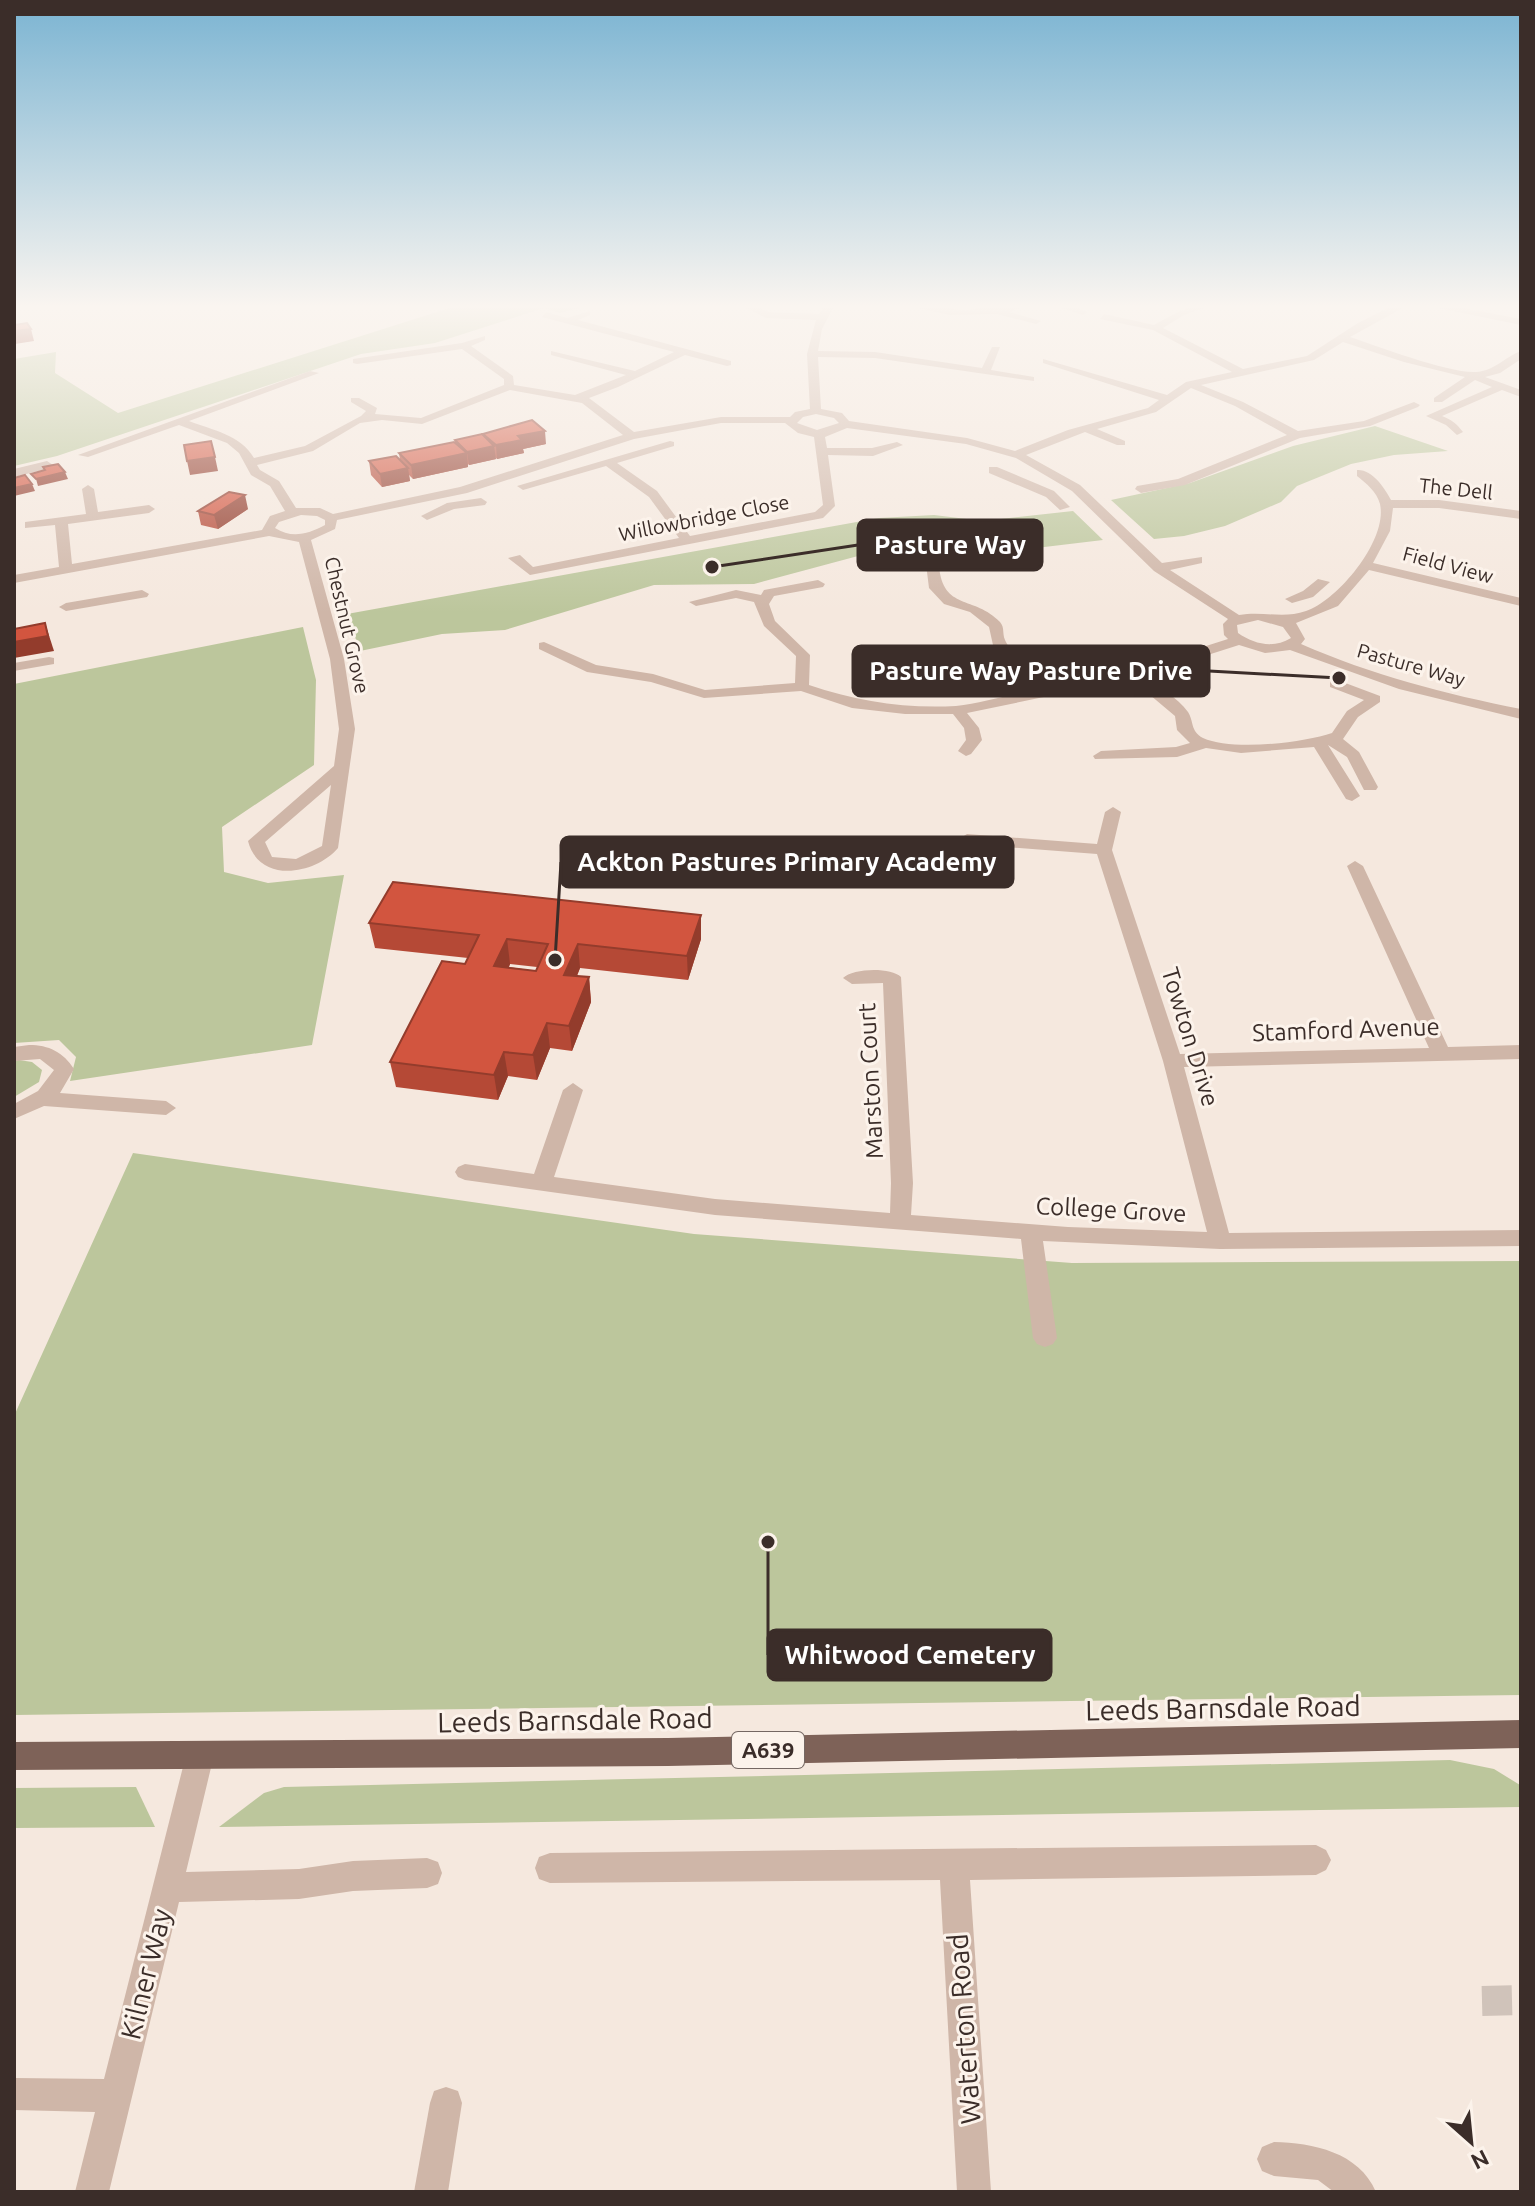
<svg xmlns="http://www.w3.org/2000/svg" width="1535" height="2206" font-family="Ubuntu,sans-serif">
  <rect width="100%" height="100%" fill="#f5e8de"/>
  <g fill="#bcc69c">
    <path d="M462,304H594L560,313L544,308L435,343L361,354L57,456L14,466V359L56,352L55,373L118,413Z"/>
    <path d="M1375,426L1448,451L1394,455L1351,464L1297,486L1281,502L1225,526L1184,536L1154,539L1111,500L1190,483L1293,446Z"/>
    <path d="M1073,511L1103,540L1036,548L970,550L899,545L754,584L654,585L505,630L442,634L360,651L347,614L879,518L934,515L983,521Z"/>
    <path d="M303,627L316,680L314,765L222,827L224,872L268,883L344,875L312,1045L70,1081L76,1057L59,1040L14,1043V684Z"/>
    <path d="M19,1060L32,1062L42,1070L39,1082L14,1097V1061Z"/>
    <path d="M133,1153L694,1234L1072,1263L1521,1261V1695L14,1715V1416Z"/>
    <path d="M1450,1760L1494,1769L1520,1785L1521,1807L219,1827L264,1793L284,1787Z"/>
    <path d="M136,1787L155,1827L14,1828V1788Z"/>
  </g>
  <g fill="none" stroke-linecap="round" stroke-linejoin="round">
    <path stroke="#d0c3ba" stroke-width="30" stroke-dasharray="30 15" stroke-linecap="butt" d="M1482,2001L1521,2000"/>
    <g fill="#cfb6a8" fill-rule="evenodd">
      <path d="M739,304H752L768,312L819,314L825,304H835L822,329L818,351L875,352L982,368L992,347H1000L991,370L1034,377V381L875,358L818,357L821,409L842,413L849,421L967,438L1015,451L1068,430L1148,408L1159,400L1043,363V359L1167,395L1186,382L1232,372L1153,330L1100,319L1104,314L1154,325C1175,313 1191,304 1215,304L1184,315L1163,328L1243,369L1307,356L1358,323L1396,304H1410L1350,337C1377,346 1451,374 1476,372C1494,371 1505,357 1521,351V359L1500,373L1485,377L1521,390V397L1502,390L1442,416C1452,420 1456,423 1463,432L1457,435L1446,425L1426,416L1492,387L1475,380L1442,402H1434V398L1465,377L1404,362L1343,342L1314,360L1201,385L1243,402L1298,431L1364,421L1414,402L1420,405L1418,407L1370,426L1300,438L1185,485L1141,493L1135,489L1137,486L1178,479L1287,435L1235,406L1191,388L1156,412L1097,429L1125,441V445H1117L1085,432L1026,455L1080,485L1162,563L1202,557V563L1170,570L1239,615C1263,611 1284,619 1306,611C1338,600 1388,540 1380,504C1377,492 1366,483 1357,476V470C1372,469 1384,487 1391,500H1439L1521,511V519L1439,508H1393L1390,531L1373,563L1521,598V606L1369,570L1338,606L1296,623L1305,639L1301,644C1372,675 1445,694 1521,709V719L1399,689L1290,650L1265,653L1239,645L1145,675C1157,686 1178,698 1188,712C1194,721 1190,731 1203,738C1231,751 1303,743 1332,733L1347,711L1364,700L1330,687V681H1340L1380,696V702L1358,717L1343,739L1359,752L1378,787L1376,790H1364L1347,757L1328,745L1360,796L1352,801L1346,799L1314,747L1241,753L1206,748L1177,757L1095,759L1093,756L1101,751L1176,747L1190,743L1177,730L1175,716L1131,679L967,713L979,728L982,740L971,754L966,756L958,751L966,740L964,728L953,714H905L852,708L801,691L704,698L651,682L587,672L539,649V643L544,642L596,665L653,674L705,690L795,683L796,656L764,626L754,602L736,598L696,606L689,602L736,590L761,595L764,590L818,580L825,584L823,587L774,596L769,604L775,621L810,655L809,685C857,701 905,709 956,706C982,703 1009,695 1035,690L993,645L989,627L970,612L944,604L929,588L926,564L919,555L925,551L935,559L965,554L1004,561L1006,564L999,568L965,562L939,566C943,611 974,595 1000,622C1005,628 1002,633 1005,640C1010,653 1038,676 1048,687L1131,670L1228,639L1224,635L1223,624L1228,619L1154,571L1072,491L1016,458L966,444L847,428L825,437L827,448H872L897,442L903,445L873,456L828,455L835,506L823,518L530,575L508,558L520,555L533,567L679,538L649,497L606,466L523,490L517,486L670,441L674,442V446L617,463L657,491L690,536L815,512L823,505L814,437L798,433L785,423H721L634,439L467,493L337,520L335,529L311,540L344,659L355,729L338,848C315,875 259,884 248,841L334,766L339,729L330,659L299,542L269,536L14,583V575L59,567L55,525L25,528V522L86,514L82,489L88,485L94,489L98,512L149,505L155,509L149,513L68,524L72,564L262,530L270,516L285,511L270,486L251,475L239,453L227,443L179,425L88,457L78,455L310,371L319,373L189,421C212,430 241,435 254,458L305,446L361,416L366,411L351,402V398H359L377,408L375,414L421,418L504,385V379L462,349L357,364L353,363V359L462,343L485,336V340L471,346L513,376L514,385L575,395L626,375L551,355V351L635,371L674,352L542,317L546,312L567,318L590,311V315L578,320L731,361V365L727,366L685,355L618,387L589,398L634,432L721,417H790L795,412L810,409L807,354L816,320L766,318ZM510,390L582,403L623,435L460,487L333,514L320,508H296L279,481L260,470L257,465L313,451L360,423L382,420L422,424ZM816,414L834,418L839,423L817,430L797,423L803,417ZM301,515L317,516L325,520V525C308,534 292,539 275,528L279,522ZM1258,620L1283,627L1291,638C1273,649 1254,644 1238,633L1237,625ZM331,785L322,846L296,859L272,857L265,842Z"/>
      <path d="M900,304L965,310L1030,304L1009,312L1041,321L1036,324L997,314L950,315Z"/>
      <path d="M1050,304H1067L1088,312L1083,315Z"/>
      <path d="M1419,304H1442L1521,319V325Z"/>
      <path d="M47,461L53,465L51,468L14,477V469Z"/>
      <path d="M989,467H997L1054,491L1070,507L1060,510L1046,497L989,473Z"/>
      <path d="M481,498L487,502L485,505L454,509L427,520L421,516L447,503Z"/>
      <path d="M1318,579L1330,582L1313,597L1292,603L1285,599L1303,591Z"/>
      <path d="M142,590L149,594L147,597L66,611L59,607L66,603Z"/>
      <path d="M49,657L54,658V664L14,671V663Z"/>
      <path d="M1113,807L1121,812L1112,850L1180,1054L1429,1048L1347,866L1355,861L1363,866L1448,1047L1521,1045V1059L1184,1067L1229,1233L1521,1230V1246L1220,1249L1043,1241L1057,1338L1053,1344L1045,1347L1037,1344L1033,1338L1021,1239L715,1215L465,1180L458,1177L455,1172L458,1167L465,1164L534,1174L563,1090L573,1083L583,1090L554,1177L715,1199L890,1213L891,1183L883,983L852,984L843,978C853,968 891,967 901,977L913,1183L911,1215L1068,1227L1207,1232L1163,1061L1097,854L967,844L959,839L967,834L1097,844L1105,812Z"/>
      <path d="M29,1045C49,1045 63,1052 74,1069L60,1093L166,1101L176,1108L166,1115L44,1106L14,1119V1104L38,1091L54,1070L40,1059L14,1061V1047Z"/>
      <path d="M200,1741L210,1745L214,1755L186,1872L299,1869L353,1861L427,1858L438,1862L442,1873L438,1884L427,1888L353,1891L299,1899L179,1902L109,2192H75L95,2112L14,2110V2078L104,2079L186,1755L190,1745Z"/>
      <path d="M1316,1845L1326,1850L1331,1860L1326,1870L1316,1875L970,1880L991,2192H957L940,1880L550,1883L539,1879L535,1868L539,1857L550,1853Z"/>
      <path d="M446,2087L458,2091L462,2103L448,2192H414L430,2103L434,2091Z"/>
      <path d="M1274,2142C1313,2143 1359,2152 1376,2192H1334L1318,2180L1274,2176L1262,2171L1257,2159L1262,2147Z"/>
    </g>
    <path fill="#7e6258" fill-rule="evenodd" d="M1521,1720V1748L668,1766L14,1770V1742L668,1738Z"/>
  </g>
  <g fill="#b54936" fill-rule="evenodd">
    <path d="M483,434L546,444L523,449L524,453L497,459L495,457L496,459L469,465L468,464V467L413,479L409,475L410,481L382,487L371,475L369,461L400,460L399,453L455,443V440L484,436Z"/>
    <path d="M248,509L218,529L201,525L198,511Z"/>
    <path d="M369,923L701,939L688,980L580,968L577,976L589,977L591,1002L572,1051L550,1048L537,1080L508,1076L498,1100L396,1087L390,1062L465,964L468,958L375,948ZM510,964L537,967L536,971L509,967Z"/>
  </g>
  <g fill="#933c2c">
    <path d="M31,329L34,341L15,344L14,331Z"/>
    <path d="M545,431L546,444L523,449L524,453L497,459L496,445L518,436Z"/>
    <path d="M494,446L496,459L469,465L467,452Z"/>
    <path d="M467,453L468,467L413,479L411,465Z"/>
    <path d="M215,457L218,471L190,475L187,461Z"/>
    <path d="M408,468L410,481L382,487L380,474Z"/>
    <path d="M65,472L68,479L38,486L36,479Z"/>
    <path d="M32,484L35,491L14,496V488Z"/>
    <path d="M245,495L248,509L218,529L214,515Z"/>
    <path d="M45,623L54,651L14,658V642Z"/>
    <path d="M701,915V939L688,980L687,956Z"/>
    <path d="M507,939L510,964L498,990L494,966Z"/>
    <path d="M578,944L580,968L567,999L564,975Z"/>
    <path d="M589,977L591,1002L572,1051L569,1026Z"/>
    <path d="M547,1023L550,1048L537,1080L533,1055Z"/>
    <path d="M504,1052L508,1076L498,1100L494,1075Z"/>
  </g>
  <g fill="#d2553f" stroke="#933c2c" stroke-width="2" fill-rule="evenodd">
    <path d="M27,323L31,329L14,331V325Z"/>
    <path d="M532,420L545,431L518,436L522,440L496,445L483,434Z"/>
    <path d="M482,434L494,446L467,452L455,440Z"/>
    <path d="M211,441L215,457L187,461L184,445Z"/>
    <path d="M454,442L467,453L411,465L399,453Z"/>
    <path d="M396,456L408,468L380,474L369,461Z"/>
    <path d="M58,464L65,472L36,479L31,474L45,470L43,467Z"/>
    <path d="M25,475L32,484L14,488V478Z"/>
    <path d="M229,492L245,495L214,515L198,511Z"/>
    <path d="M45,623L48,636L14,642V629Z"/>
    <path d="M393,882L701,915L687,956L578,944L564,975L589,977L569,1026L547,1023L533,1055L504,1052L494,1075L390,1062L442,961L465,964L479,935L369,923ZM507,939L548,944L536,971L494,966Z"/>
  </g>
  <linearGradient id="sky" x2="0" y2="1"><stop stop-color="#7bb4d2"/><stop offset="0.5" stop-color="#faf5f0"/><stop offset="1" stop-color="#faf5f0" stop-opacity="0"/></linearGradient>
  <rect width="1535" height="613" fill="url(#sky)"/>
  <g text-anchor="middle" stroke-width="6" stroke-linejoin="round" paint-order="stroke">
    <g font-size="20" fill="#3b2d29" stroke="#fcf3eb">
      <text transform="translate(1456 489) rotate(6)" y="7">The Dell</text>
      <text transform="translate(704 518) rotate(-11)" y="7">Willowbridge Close</text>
      <text transform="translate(1448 565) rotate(15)" y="7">Field View</text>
      <text transform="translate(347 625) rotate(77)" y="7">Chestnut Grove</text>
      <text transform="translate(1411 665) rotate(16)" y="7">Pasture Way</text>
    </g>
    <rect fill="#fcf3eb" stroke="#756863" stroke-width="2" x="732" y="1732" width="72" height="36" rx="6"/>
    <g font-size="22" font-weight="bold" fill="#3b2d29">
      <text x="768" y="1758">A639</text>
    </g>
    <g font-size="24" fill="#3b2d29" stroke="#fcf3eb">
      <text transform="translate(1346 1030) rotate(-2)" y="8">Stamford Avenue</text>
      <text transform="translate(1190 1037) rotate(73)" y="8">Towton Drive</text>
      <text transform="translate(871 1081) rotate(-93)" y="8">Marston Court</text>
      <text transform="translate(1111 1210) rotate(3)" y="8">College Grove</text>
    </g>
    <g font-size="28" fill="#3b2d29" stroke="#fcf3eb">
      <text transform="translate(1223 1708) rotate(-1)" y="10">Leeds Barnsdale Road</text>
      <text transform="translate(575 1720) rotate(-1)" y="10">Leeds Barnsdale Road</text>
      <text transform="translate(146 1974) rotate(-76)" y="10">Kilner Way</text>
      <text transform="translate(964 2029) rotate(-94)" y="10">Waterton Road</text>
    </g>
  </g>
  <path fill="none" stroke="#3b2d29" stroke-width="3" d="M712 567L858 545M1339 678L1209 671M555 960L561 862M768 1542L768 1655"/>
  <g fill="#3b2d29" stroke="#fcf3eb" stroke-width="3">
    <circle cx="712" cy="567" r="8"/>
    <circle cx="1339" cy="678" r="8"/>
    <circle cx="555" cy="960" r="8"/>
    <circle cx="768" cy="1542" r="8"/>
  </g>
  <g fill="#3b2d29" stroke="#3b2d29" stroke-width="3">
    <rect x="858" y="520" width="184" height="50" rx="8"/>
    <rect x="853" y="646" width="356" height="50" rx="8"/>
    <rect x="561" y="837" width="452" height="50" rx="8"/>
    <rect x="768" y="1630" width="283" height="50" rx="8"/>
  </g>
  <g font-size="26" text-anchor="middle" font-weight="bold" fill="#fff">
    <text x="950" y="554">Pasture Way</text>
    <text x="1031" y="680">Pasture Way Pasture Drive</text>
    <text x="787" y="871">Ackton Pastures Primary Academy</text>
    <text x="910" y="1664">Whitwood Cemetery</text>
  </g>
  <rect width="1535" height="2206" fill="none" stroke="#3b2d29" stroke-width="32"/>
  <g transform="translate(1471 2142) rotate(153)" stroke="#fcf3eb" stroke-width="6" paint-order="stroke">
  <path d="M0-6L14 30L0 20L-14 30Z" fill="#3b2d29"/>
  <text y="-12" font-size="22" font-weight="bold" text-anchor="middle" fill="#3b2d29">N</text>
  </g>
</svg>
